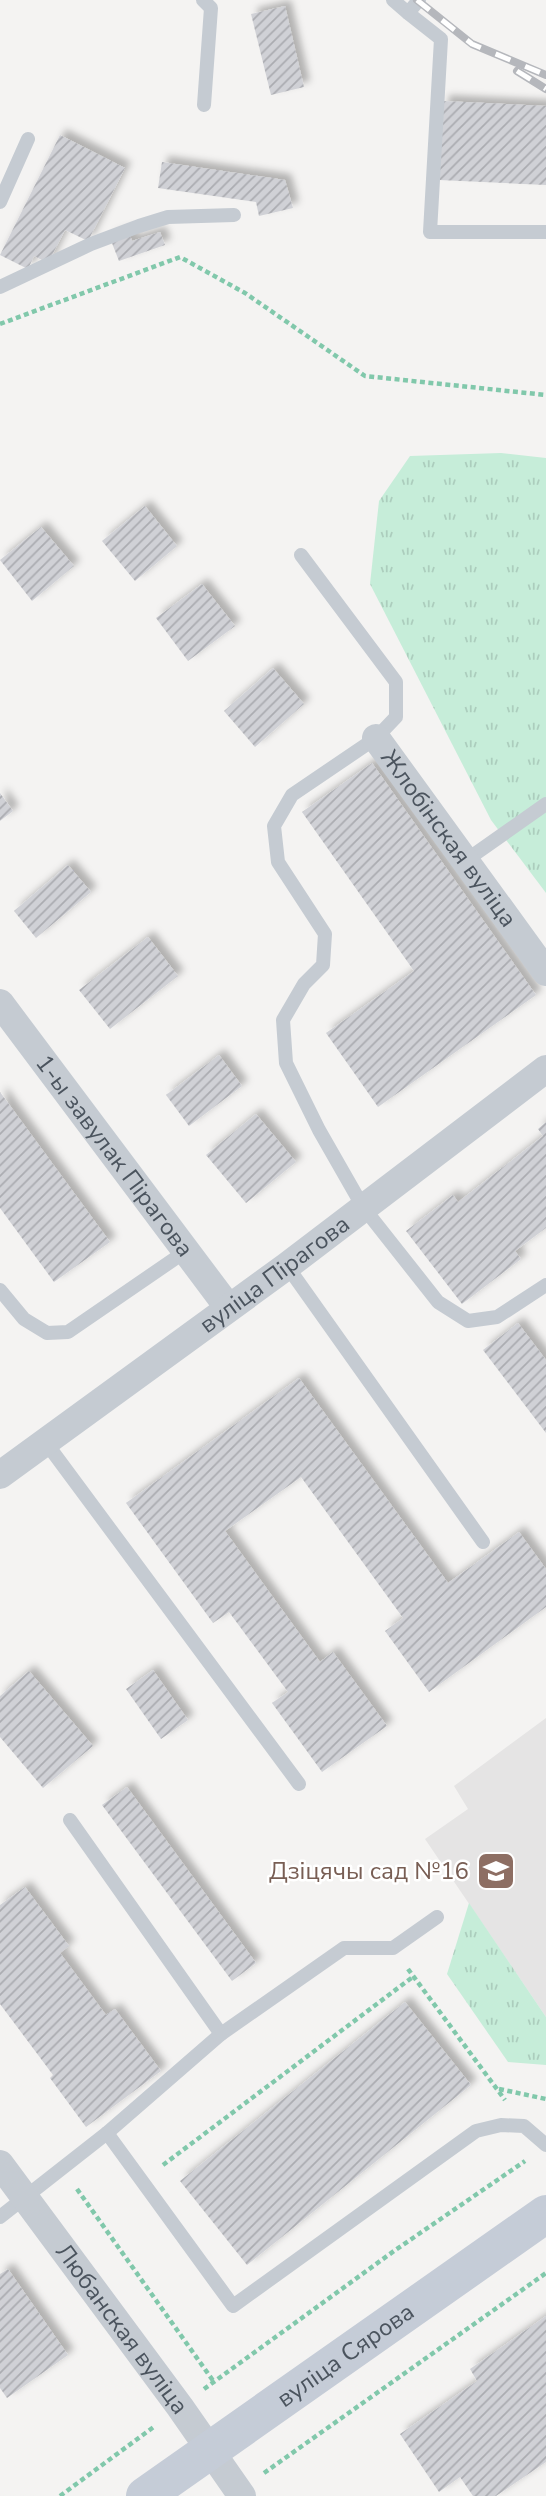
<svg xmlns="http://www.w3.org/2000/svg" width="546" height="2496" font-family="'Nunito Sans',sans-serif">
  <defs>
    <pattern id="grass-tufts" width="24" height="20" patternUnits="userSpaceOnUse" patternTransform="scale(1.75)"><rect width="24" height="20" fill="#c6edd9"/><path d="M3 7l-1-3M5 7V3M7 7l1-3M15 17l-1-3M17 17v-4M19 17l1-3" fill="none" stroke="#accdbd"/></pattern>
    <pattern id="building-hatch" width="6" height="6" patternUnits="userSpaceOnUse" patternTransform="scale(1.75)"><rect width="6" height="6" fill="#d0d1d6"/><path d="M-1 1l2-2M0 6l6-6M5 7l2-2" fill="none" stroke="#abacb1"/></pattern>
    <filter id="shadow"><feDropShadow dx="6" dy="-6" stdDeviation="3.5" flood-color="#0004"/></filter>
  </defs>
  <rect width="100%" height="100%" fill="#f4f3f2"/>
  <path fill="#e5e4e4" d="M546,1718V2017L425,1839L468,1809L454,1786Z"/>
  <g fill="url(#grass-tufts)">
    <path d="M501,453L546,458V893L491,820L370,584L379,501L410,456Z"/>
    <path d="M469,1903L546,2017V2065L508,2062L447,1974Z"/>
  </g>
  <g fill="url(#building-hatch)" filter="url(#shadow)">
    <path d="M285,6L304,87L271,95L251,14Z"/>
    <path d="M443,101L546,106V185L439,180Z"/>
    <path d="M60,135L125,168L88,241L65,230L48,263L34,256L28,269L0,255Z"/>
    <path d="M162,162L285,180L293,208L259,216L256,202L158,188Z"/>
    <path d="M129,232L132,241L160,232L165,245L119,261L110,238Z"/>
    <path d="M145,506L177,546L135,581L102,541Z"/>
    <path d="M41,527L74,566L32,601L0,560Z"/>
    <path d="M202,584L235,626L188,661L156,618Z"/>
    <path d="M273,668L304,704L255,747L224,711Z"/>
    <path d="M372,763L536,995L378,1107L326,1033L414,971L302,812Z"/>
    <path d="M0,793L13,811L0,821Z"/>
    <path d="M68,865L91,892L36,938L14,911Z"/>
    <path d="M148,937L178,976L110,1029L79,990Z"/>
    <path d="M219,1055L242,1086L189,1126L166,1095Z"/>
    <path d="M0,1092L110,1242L54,1282L0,1208Z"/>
    <path d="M256,1114L296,1162L246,1203L206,1155Z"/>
    <path d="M546,1122V1228L515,1251L521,1259L462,1304L406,1231L453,1195L458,1202L543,1136L538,1129Z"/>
    <path d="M518,1323L546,1360V1433L483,1350Z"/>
    <path d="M299,1378L448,1583L519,1532L546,1569V1607L429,1692L385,1631L403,1618L301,1477L225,1531L320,1662L333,1652L387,1726L322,1772L272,1703L288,1692L229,1612L213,1623L126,1503Z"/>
    <path d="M153,1670L188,1720L161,1739L126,1689Z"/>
    <path d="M29,1671L93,1746L43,1788L0,1737V1696Z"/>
    <path d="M127,1787L256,1963L232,1981L102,1805Z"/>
    <path d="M25,1887L69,1946L60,1953L106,2015L115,2009L161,2071L86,2127L50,2078L53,2075L0,2004V1905Z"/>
    <path d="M405,2002L471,2085L247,2265L180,2181Z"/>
    <path d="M8,2269L68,2355L7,2398L0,2388V2274Z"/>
    <path d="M546,2316V2462L496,2496H473L460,2477L439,2492L400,2434L477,2381L470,2369Z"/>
  </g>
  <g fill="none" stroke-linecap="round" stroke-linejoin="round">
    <g stroke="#81c8ab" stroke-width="4.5" stroke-dasharray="5 3.5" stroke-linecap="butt">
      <path d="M0,324L180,257L245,293L365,376L546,395"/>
      <path d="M408,1969L505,2100"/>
      <path d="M499,2089L546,2099"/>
      <path d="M163,2165L414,1976"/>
      <path d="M77,2189L214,2382"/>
      <path d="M204,2389L394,2251L525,2161"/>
      <path d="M264,2473L546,2273"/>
      <path d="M60,2496L155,2426"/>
    </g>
    <g stroke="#c5cbd2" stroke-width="14">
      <path d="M203,0L211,8L204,105"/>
      <path d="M393,0L408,13L419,0"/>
      <path d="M408,13L441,39L430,232H546"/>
      <path d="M0,202L28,139"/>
      <path d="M0,287L91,244L139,226L168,217L234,215"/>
      <path d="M301,555L396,682V717L376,738L292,795L274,826L278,862L325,934L323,965L304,984L283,1020L286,1063L319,1130L363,1207L438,1302L468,1321L497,1317L546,1285"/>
      <path d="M465,861L546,804"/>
      <path d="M287,1266L483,1542"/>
      <path d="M0,1290L24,1319L47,1333L68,1332L186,1251"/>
      <path d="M44,1440L299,1784"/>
      <path d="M70,1820L221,2034"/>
      <path d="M107,2133L221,2034L344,1948H393L437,1917"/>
      <path d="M0,2217L107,2133L233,2306L476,2131L501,2125L524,2126L546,2145"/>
    </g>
    <g stroke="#c5cbd2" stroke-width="28">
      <path id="s1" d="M376,738L546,972"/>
      <path id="s2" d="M0,1003L228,1307"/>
      <path id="s3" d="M0,1475L287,1266L546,1069"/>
      <path id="s4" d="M0,2164L180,2407L242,2496"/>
    </g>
    <path stroke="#c5ccd7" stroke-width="38" id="s5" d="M145,2496L546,2214"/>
    <defs>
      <g id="rail">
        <path d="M417,0L472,44L546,75"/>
        <path d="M517,71L546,89"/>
      </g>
    </defs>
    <use href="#rail" stroke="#b5b7bc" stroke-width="8"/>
    <use href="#rail" stroke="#fff" stroke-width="5" stroke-dasharray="16" stroke-linecap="butt"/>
  </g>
  <defs>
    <symbol id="school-square" viewBox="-11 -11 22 22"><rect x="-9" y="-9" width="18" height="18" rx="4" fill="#8d6e63" stroke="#fff"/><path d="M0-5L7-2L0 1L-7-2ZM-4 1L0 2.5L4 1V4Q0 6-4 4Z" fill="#fff"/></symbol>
  </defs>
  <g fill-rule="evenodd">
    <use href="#school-square" x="474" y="1849" width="44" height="44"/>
  </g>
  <g text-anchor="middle" stroke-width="5" stroke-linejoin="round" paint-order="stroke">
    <g font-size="24" fill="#4b545e" stroke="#fff">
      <text dy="8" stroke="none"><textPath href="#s1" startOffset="124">Жлобінская вуліца</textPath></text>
      <text dy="8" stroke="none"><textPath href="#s2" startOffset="191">1-ы завулак Пірагова</textPath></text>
      <text dy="8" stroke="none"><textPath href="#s3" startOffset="340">вуліца Пірагова</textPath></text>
      <text dy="8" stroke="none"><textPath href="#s4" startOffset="205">Любанская вуліца</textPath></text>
      <text dy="8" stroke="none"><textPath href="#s5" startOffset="245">вуліца Сярова</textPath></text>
    </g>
    <g font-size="24" fill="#785e54" stroke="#fff" text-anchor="end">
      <text x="469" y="1879">Дзіцячы сад №16</text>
    </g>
  </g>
</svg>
